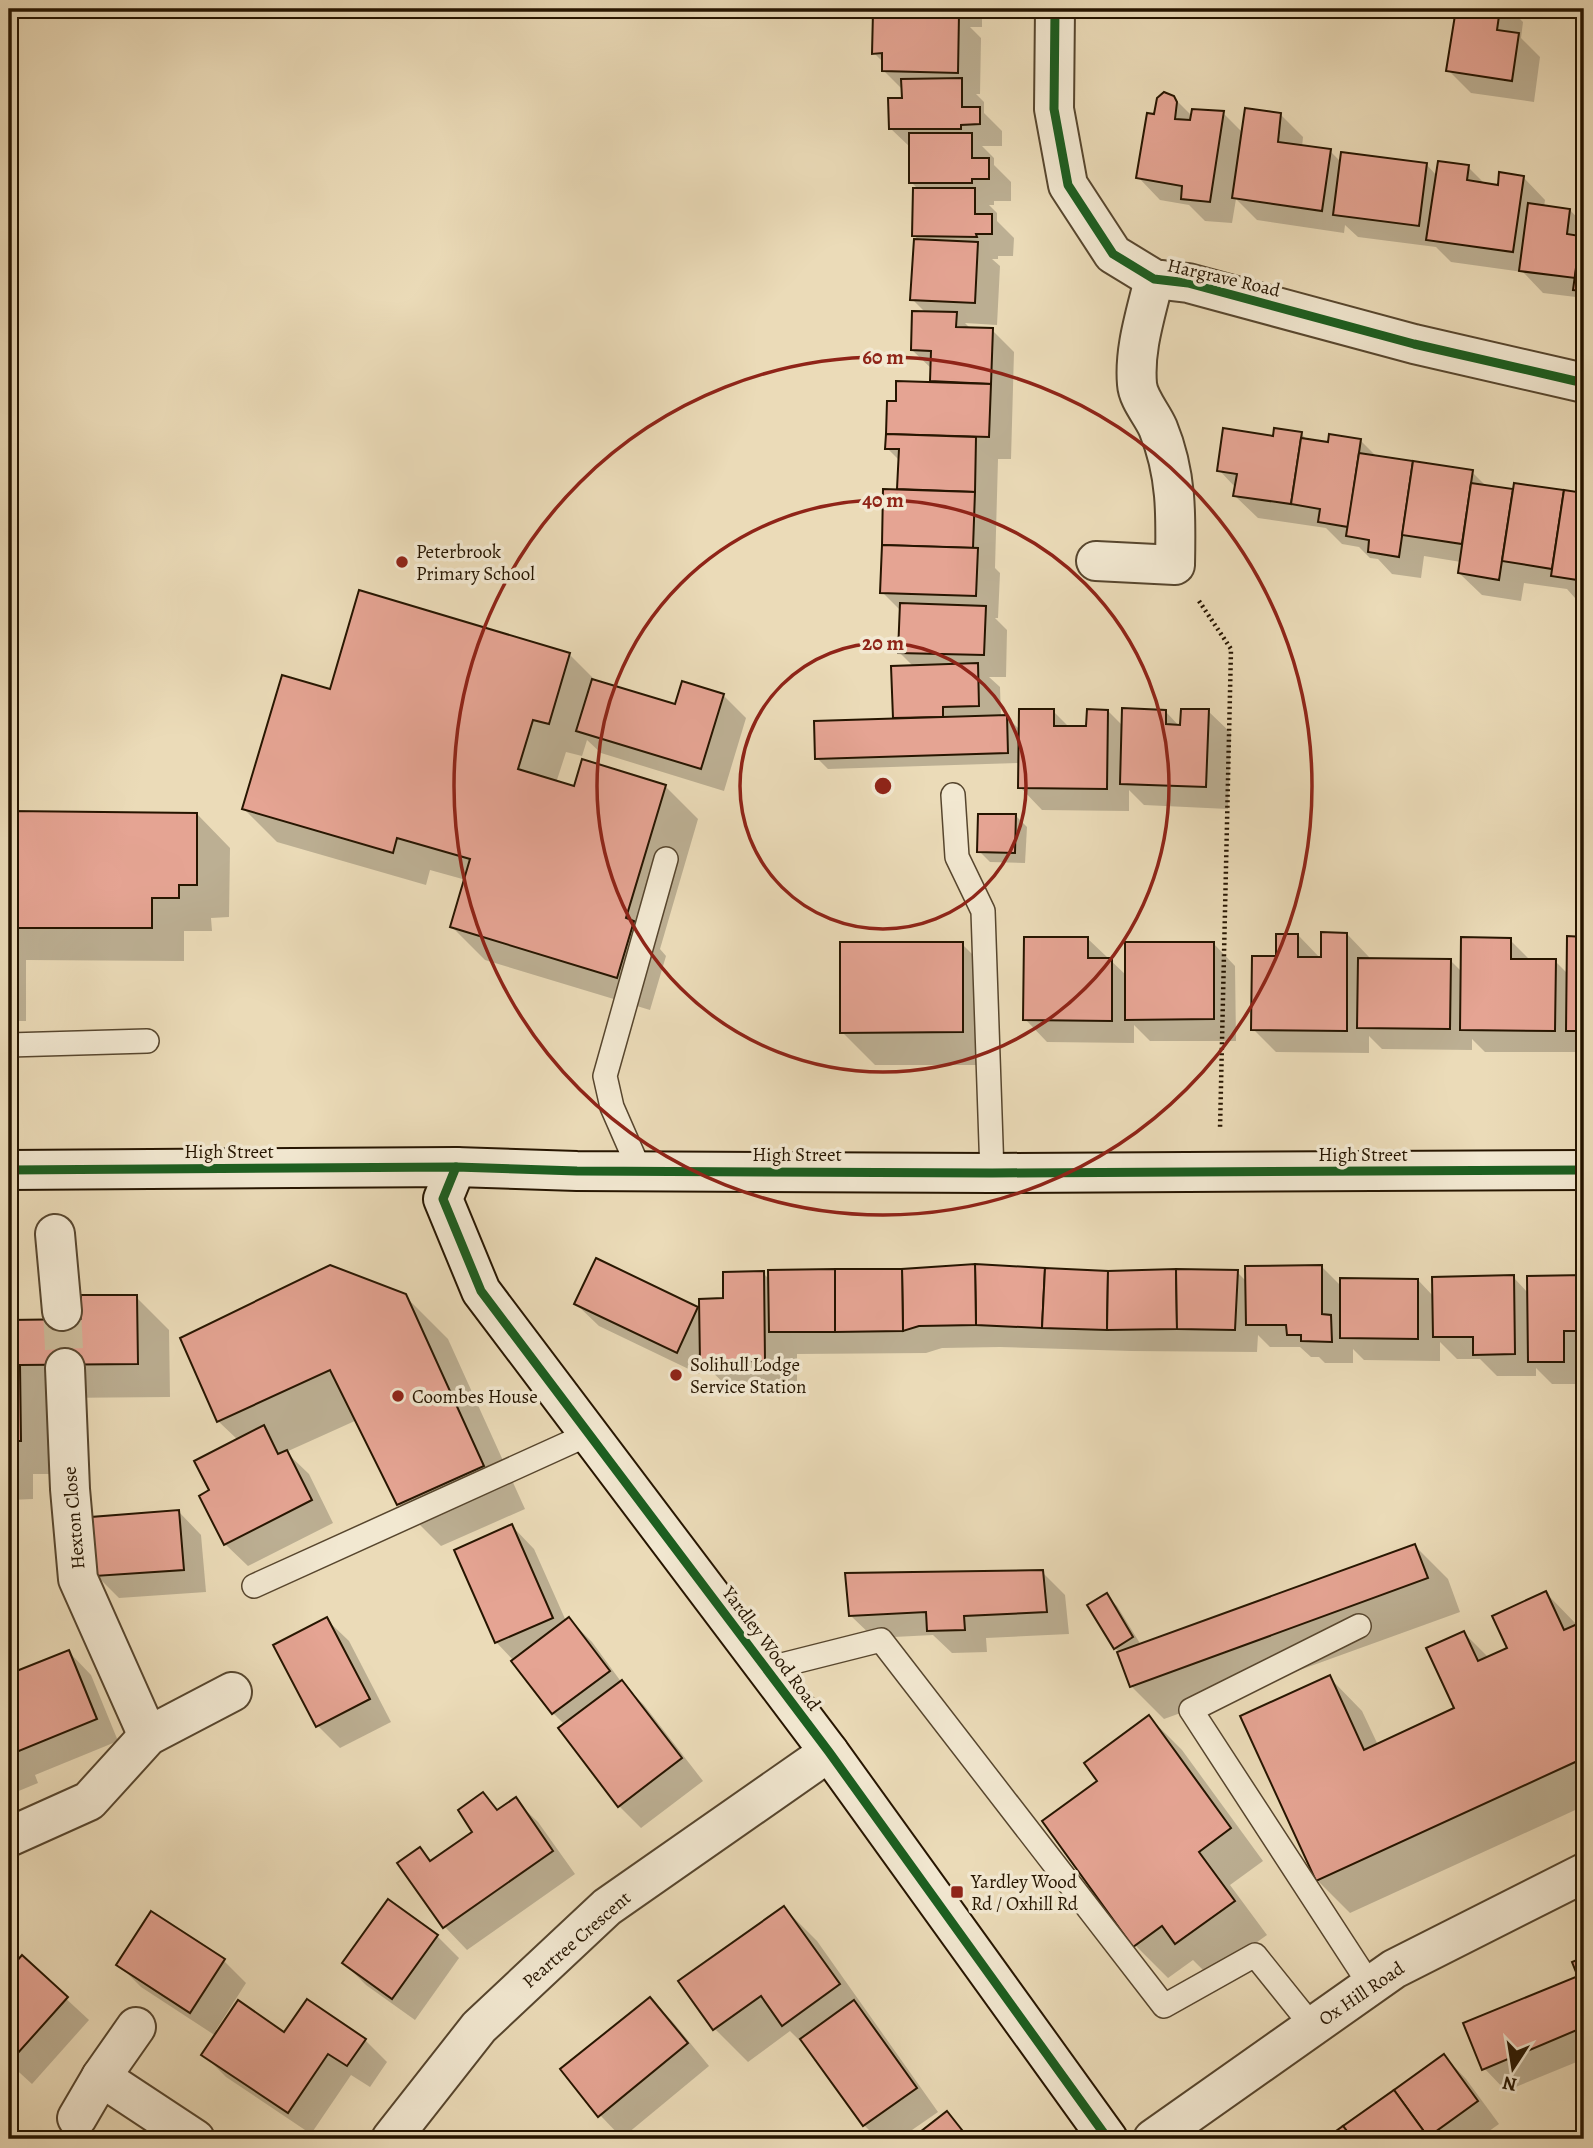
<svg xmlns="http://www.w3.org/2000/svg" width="1593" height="2148" font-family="Alegreya,serif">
  <rect width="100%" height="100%" fill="#ebdbb8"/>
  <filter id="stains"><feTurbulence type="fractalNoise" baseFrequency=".00286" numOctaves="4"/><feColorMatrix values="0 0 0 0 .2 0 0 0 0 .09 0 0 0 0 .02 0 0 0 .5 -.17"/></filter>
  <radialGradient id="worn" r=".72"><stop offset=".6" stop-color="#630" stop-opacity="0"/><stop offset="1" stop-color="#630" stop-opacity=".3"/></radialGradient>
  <g fill="#0003">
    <path d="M881,9H982V27H970L981,38L980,94H976L984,102V113L1002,131V146H982L994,158V165L1011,182V201H994V205H989L997,213V221L1014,238L1013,256H998V259H992L1000,266L997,325L965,323L971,329L992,330L1014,352L1011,459H998L995,568L1000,573L998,618H995L1007,630L1006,677H989L1000,687L1001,717H1007L1021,731L1053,711L1070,728H1088L1108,711L1124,727L1166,712L1181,728L1208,711L1231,733L1228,809L1144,805L1129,790V811L1042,810L1020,787V763L828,769L817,758L897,720L894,717L914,667L899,652L901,611L882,592L899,491L900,461L887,448L888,402L898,403L932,383L933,370L912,350L926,313L912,299L919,241L914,235L918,189L911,182V148L890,128L903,100V90L883,70L884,63L874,53L887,14Z"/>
    <path d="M1458,9H1510L1523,22L1521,38L1540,57L1534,102L1471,93L1448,70Z"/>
    <path d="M1173,97L1193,117L1223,113L1243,133L1281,115L1303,137L1302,147L1330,151L1341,162L1426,164L1437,176L1468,167L1486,185L1499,187L1523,177L1545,200L1544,207L1570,210L1584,225V298L1543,293L1523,272L1451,262L1436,247L1358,237L1345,225L1344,233L1257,220L1236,199L1232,223L1205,221L1189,205L1160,200L1138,177L1156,117Z"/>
    <path d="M1301,434L1309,441L1329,444L1360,440L1377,457L1472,472L1487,487L1515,491L1516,485L1584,495V599L1575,598L1567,589L1524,583L1521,601L1482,595L1459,573L1461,562L1424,556L1421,578L1392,574L1378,559L1370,558L1359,547L1342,544L1326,528L1258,518L1235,496L1236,488L1219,470L1274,438Z"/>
    <path d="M569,654L597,682L676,707L723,695L746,718L724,791L601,753L587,740L582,756L566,752L556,783L576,788L665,786L698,819L660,949L666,956L650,1010L485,960L452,927L466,880L430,870L426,885L277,842L244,809L331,691Z"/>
    <path d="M9,813L197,814L230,848L229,917L211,918L212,931H184V961L26,960V1021H9Z"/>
    <path d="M1016,816L1027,827L1025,863L990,862L979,851Z"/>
    <path d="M1347,934L1369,957V960H1450L1463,973L1510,940L1531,961H1555L1568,974L1569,938H1584V1047L1577,1040V1052H1485L1472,1039V1050L1382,1049L1369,1036V1053L1276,1052L1253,1029L1277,958L1298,935L1322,960Z"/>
    <path d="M1088,939L1127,976L1213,943L1235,966L1236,1041H1150L1134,1025V1043L1047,1042L1025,1019Z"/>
    <path d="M962,944L995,977L996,1065H875L842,1032Z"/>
    <path d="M597,1260L701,1312L725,1300L763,1273L770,1280L1108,1272H1237L1247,1282L1321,1266L1342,1287L1418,1280L1434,1297L1513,1277L1528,1293V1277H1584V1384H1552L1536,1368V1376H1497L1480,1359H1457L1440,1342V1361L1364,1360L1353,1349V1363H1325L1319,1357H1311L1300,1347H1270L1258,1335L1257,1352L1131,1351L1000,1347L942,1348L926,1353L797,1354V1393L735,1394L704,1364L699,1374L599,1326L576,1304Z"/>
    <path d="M405,1296L448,1339L525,1509L441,1546L399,1504L357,1420L286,1452L309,1474L333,1523L248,1566L225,1544L211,1491L238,1440L218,1421Z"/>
    <path d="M136,1297L169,1330L170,1397L53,1398L54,1474H33V1499L9,1500V1321H83Z"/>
    <path d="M179,1512L201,1535L206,1592L119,1598L97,1576Z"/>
    <path d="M512,1526L534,1549L566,1621L569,1619L592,1642L622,1683L644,1705L703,1781L641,1828L619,1806L565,1725L553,1713L514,1661L496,1642Z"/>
    <path d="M1415,1546L1448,1579L1460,1612L1164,1719L1131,1686L1120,1653L1115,1648L1106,1595L1117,1606L1141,1645Z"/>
    <path d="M1042,1572L1065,1595L1069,1634L986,1638L987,1652L952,1653L933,1635L874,1638L851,1616Z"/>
    <path d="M1546,1593L1578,1626L1584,1623V1806L1350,1913L1317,1880L1329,1677L1362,1711L1378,1745L1457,1709L1464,1633L1489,1658L1509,1649Z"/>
    <path d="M326,1619L349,1641L391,1722L340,1748L318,1726Z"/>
    <path d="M69,1652L91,1675L118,1741L35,1775L38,1783L9,1795V1676Z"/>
    <path d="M1149,1717L1182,1750L1263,1861L1230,1885L1267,1935L1209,1976L1193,1960L1168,1978L1135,1945L1099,1782Z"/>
    <path d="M483,1794L500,1811L515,1800L538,1822L575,1874L467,1950L445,1927L400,1864L420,1849L433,1862L475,1833Z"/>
    <path d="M784,1908L817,1941L938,2112L899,2139H878L864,2125L813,2054L790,2031L748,2062L715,2029Z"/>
    <path d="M151,1913L224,1961L246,1983L216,2030L365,2040L387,2062L370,2087L351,2075L311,2134L226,2077L204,2055L216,2036L141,1987L118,1964Z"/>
    <path d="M437,1936L459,1958L415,2020L366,1985L344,1963Z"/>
    <path d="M22,1958L89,2020L32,2084L9,2063V1973Z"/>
    <path d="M1584,1958V2059L1506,2091L1484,2068L1580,1977L1574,1963Z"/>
    <path d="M650,1999L672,2021L709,2066L622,2138L600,2115Z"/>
    <path d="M1444,2056L1466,2079L1499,2124L1478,2139H1328Z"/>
    <path d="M947,2113L972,2139H914Z"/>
  </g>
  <g fill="#e5a493" stroke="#261500" stroke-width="2">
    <path d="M1456,9H1500L1497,30L1519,33L1512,81L1446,71Z"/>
    <path d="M873,12L959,14L958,73L882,71V53L872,54Z"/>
    <path d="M962,78V107H980V124L961,125V129H889L888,98H902L901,79Z"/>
    <path d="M1164,92L1174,96L1177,102L1175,119L1190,120L1192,109L1224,111L1210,202L1181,199L1182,186L1136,178L1147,113L1154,114L1157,98Z"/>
    <path d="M1245,108L1281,113L1278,142L1331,149L1322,211L1232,198Z"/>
    <path d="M909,133H972V158H989V179H972V183H909Z"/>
    <path d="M1341,152L1427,163L1419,226L1333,215Z"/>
    <path d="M1438,161L1469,165L1467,180L1498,185L1499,172L1524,176L1513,252L1426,240Z"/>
    <path d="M913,188H975V214H992V234H976L977,237L912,236Z"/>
    <path d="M1528,203L1570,209L1567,234L1580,236L1575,278L1519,271Z"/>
    <path d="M1582,223L1584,224V291L1573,290Z"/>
    <path d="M914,239L978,242L975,303L910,300Z"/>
    <path d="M912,311L957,312L956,327L993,328L991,384L930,381L931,351L911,350Z"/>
    <path d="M896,381L991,384L989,437L886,434L887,401H896Z"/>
    <path d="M1223,428L1273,436L1274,428L1302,432L1291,504L1233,496L1237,474L1217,471Z"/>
    <path d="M886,434L976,437L975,492L897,489L899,449H885Z"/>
    <path d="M1329,434L1361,439L1348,527L1318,522L1320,509L1291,504L1301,438L1328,442Z"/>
    <path d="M1359,453L1413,461L1399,557L1368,552L1369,540L1346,536Z"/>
    <path d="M1413,461L1473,470L1462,544L1402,535Z"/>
    <path d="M1471,483L1513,489L1499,580L1458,573Z"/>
    <path d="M1514,483L1564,490L1552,569L1502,561Z"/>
    <path d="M883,489L975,492L973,548L882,545Z"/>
    <path d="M1564,490L1584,493V581L1551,576Z"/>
    <path d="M882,545L978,548L976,596L880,593Z"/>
    <path d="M359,590L570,653L549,724L533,720L518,769L574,786L582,759L666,785L626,918L634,921L617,978L450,927L470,859L397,838L393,853L242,809L282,675L330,689Z"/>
    <path d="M900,603L986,606L984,655L898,653Z"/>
    <path d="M978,663L979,706L943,707V717L893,718L891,666Z"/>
    <path d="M592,679L675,704L682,681L724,694L701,769L576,731Z"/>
    <path d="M1122,708L1166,710V724L1180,725L1181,709H1209L1206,787L1120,784Z"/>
    <path d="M1019,709H1054V726H1086L1087,709L1108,710L1107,789L1018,788Z"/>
    <path d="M1007,715L1008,753L815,759L814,721Z"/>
    <path d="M9,811L197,813V885H179V898H152V928H9Z"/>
    <path d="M978,814H1016L1015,853L977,852Z"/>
    <path d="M1321,932L1347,933V1031L1251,1030L1252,956H1276V934H1298V957H1321Z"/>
    <path d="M1567,936L1584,937V1031H1566Z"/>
    <path d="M1024,937H1088V958H1112V1021L1023,1020Z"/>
    <path d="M1461,937L1511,938V959H1556L1555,1031L1460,1030Z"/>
    <path d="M840,942H963V1032L840,1033Z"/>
    <path d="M1125,942H1214V1019L1125,1020Z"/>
    <path d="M1358,958L1451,959L1450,1029L1357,1028Z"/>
    <path d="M596,1258L698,1307L677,1353L574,1304Z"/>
    <path d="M975,1264L1045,1268L1042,1328L976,1325Z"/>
    <path d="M975,1264L976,1325L919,1326L903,1331L902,1269Z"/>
    <path d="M330,1265L406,1294L484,1466L397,1505L330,1370L217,1422L180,1338Z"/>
    <path d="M1322,1265V1314L1331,1315L1332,1342L1301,1341V1335H1287L1286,1325H1246L1245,1266Z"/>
    <path d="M1045,1268L1108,1271L1107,1330L1042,1328Z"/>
    <path d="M835,1269H902L903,1331L835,1332Z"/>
    <path d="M835,1269V1332H769L768,1270Z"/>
    <path d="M1176,1269L1177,1329L1107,1330L1108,1271Z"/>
    <path d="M1176,1269L1238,1270L1235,1330L1177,1329Z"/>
    <path d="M764,1271L765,1361L700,1362L699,1299L723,1298V1272Z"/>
    <path d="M1514,1275L1515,1354L1473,1355V1337H1433L1432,1277Z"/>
    <path d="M1584,1275V1331H1564V1362H1528L1527,1276Z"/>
    <path d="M1340,1278L1418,1279V1339L1340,1338Z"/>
    <path d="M81,1295H137L138,1364L20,1365L21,1441H9V1320L81,1319Z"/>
    <path d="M264,1425L278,1454L287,1450L312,1500L224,1545L199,1496L209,1490L194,1461Z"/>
    <path d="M179,1510L184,1570L95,1576L91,1517Z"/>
    <path d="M512,1524L553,1618L495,1643L454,1550Z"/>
    <path d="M1415,1544L1428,1578L1130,1687L1117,1652Z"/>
    <path d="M1043,1570L1047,1612L964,1616L965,1630L927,1631L926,1612L849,1616L845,1573Z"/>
    <path d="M1546,1591L1564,1630L1584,1621V1758L1316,1881L1240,1716L1330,1675L1364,1750L1454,1708L1426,1648L1464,1631L1478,1661L1507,1648L1492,1616Z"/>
    <path d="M1107,1593L1133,1637L1114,1649L1087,1605Z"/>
    <path d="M327,1617L370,1699L316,1727L273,1645Z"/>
    <path d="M569,1617L610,1671L552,1714L511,1661Z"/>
    <path d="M69,1650L97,1719L14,1753L9,1740V1674Z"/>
    <path d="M622,1680L682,1758L618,1807L558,1728Z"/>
    <path d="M1149,1715L1231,1828L1199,1852L1235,1901L1175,1944L1162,1926L1133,1947L1042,1821L1097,1781L1084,1763Z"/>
    <path d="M483,1792L497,1810L516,1797L553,1851L443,1928L397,1863L420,1847L430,1861L472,1832L458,1810Z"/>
    <path d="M388,1899L438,1935L392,1999L342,1963Z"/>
    <path d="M784,1906L840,1984L782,2026L761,1996L713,2030L678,1981Z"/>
    <path d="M151,1911L225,1959L190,2013L116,1965Z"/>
    <path d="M22,1955L68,1997L9,2063V1970Z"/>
    <path d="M1584,1957V1992L1572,1962Z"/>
    <path d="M1578,1976L1584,1992V2027L1482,2070L1463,2023Z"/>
    <path d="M650,1997L688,2043L598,2117L560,2069Z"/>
    <path d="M307,1999L366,2039L347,2066L328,2054L288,2113L201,2055L238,2000L284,2032Z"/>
    <path d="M854,2000L917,2088L863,2126L800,2039Z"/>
    <path d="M1444,2054L1478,2101L1428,2137L1394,2090Z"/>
    <path d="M1394,2090L1428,2137L1424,2139H1353L1343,2126Z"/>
    <path d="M947,2111L969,2139H911Z"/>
    <path d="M1343,2126L1353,2139H1325Z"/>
  </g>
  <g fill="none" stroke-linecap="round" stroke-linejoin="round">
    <path stroke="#cdbd9c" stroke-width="38" stroke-dasharray="38 19" stroke-linecap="butt" d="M62,1311L65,1368"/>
    <defs>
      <g id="lane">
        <path d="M953,795L957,857L983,911L992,1173"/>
        <path d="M9,1045L147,1041"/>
        <path d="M640,1171L612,1107L605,1076L666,859"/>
        <path d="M254,1586L589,1434"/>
        <path d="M1359,1626L1191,1710L1370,1985"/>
        <path d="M766,1669L881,1640L1164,2006L1255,1955L1312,2026"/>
      </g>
      <g id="street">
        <path d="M1055,9L1054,109L1068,185L1113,254L1154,279L1188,283L1414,344L1584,383"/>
        <path d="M1096,561L1175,565C1176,516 1177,474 1158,428C1152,414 1138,399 1137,384C1134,348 1146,314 1154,279"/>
        <path d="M55,1234L62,1311"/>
        <path d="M65,1368L70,1489L78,1579L148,1736"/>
        <path d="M9,1837L89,1801L148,1736L232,1692"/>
        <path d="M101,2077L195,2139"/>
        <path d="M77,2118L101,2077L136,2027"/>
        <path d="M391,2139L479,2027L607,1907L829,1752"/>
        <path d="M1153,2139L1394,1969L1584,1873"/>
      </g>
      <g id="secondary">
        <path d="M456,1167L443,1199L481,1291L829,1752L1108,2139"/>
        <path d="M9,1170L456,1167L577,1171L992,1173L1584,1170"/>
      </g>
    </defs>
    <use href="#lane" stroke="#57462e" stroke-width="26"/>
    <use href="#street" stroke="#57462e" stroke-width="42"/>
    <use href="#secondary" stroke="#261500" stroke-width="42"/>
    <path stroke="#261500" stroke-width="4.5" stroke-dasharray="2 3.5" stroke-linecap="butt" d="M1199,601L1231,649L1220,1129"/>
    <use href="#lane" stroke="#f2e8d1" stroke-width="23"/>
    <use href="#street" stroke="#f2e8d1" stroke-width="38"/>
    <use href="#secondary" stroke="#f2e8d1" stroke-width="38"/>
    <defs>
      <g id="cycleway">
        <path d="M1055,9L1054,109L1068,185L1113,254L1154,279L1188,283L1414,344L1584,383"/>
        <path d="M456,1167L443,1199L481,1291L829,1752L1108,2139"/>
        <path d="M9,1170L456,1167L577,1171L992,1173L1584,1170"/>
      </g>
    </defs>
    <use href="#cycleway" stroke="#f2e8d1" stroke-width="13"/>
    <use href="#cycleway" stroke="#1b5e20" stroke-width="9"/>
  </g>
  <g fill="none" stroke="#8f2418" stroke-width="3.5">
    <circle cx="883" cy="786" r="143"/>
    <circle cx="883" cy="786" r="286"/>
    <circle cx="883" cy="786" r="429"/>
  </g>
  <g fill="#8f2418" stroke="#f2e8d1" stroke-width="2.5">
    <circle cx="402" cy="562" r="7"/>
    <circle cx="676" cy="1375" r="7"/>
    <circle cx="398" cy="1396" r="7"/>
    <rect x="950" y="1885" width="14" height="14" rx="3.5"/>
  </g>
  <g text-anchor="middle" stroke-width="7" stroke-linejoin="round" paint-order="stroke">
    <g font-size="19" fill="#261500" stroke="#f2e8d1">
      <text transform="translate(1224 277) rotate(13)" y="7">Hargrave Road</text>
      <text x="229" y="1158">High Street</text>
      <text x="797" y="1161">High Street</text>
      <text x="1363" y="1161">High Street</text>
      <text transform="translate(73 1518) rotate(-95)" y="7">Hexton Close</text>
      <text transform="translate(772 1648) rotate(53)" y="7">Yardley Wood Road</text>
      <text transform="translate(576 1939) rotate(-41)" y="7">Peartree Crescent</text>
      <text transform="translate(1361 1993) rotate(-34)" y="7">Ox Hill Road</text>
    </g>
    <g font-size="19" fill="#261500" stroke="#f2e8d1" text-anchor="start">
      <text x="416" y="558">Peterbrook<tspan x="416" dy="22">Primary School</tspan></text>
      <text x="690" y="1371">Solihull Lodge<tspan x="690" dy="22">Service Station</tspan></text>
      <text x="412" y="1403">Coombes House</text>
      <text x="971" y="1888">Yardley Wood<tspan x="971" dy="22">Rd / Oxhill Rd</tspan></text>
    </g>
  </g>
  <circle cx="883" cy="786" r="10" fill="#8f2418" stroke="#f2e8d1" stroke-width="3.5"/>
  <g font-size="21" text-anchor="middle" font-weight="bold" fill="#8f2418" stroke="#f2e8d1" stroke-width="7" stroke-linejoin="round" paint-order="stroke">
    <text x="883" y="364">60 m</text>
    <text x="883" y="507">40 m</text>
    <text x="883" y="650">20 m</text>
  </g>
  <rect width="1593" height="2148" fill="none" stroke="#ebdbb8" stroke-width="35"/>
  <rect x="10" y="10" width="1572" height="2127" fill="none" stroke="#261500" stroke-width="3.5"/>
  <rect x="18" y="18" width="1558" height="2113" fill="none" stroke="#261500" stroke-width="2"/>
  <g transform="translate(1513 2068) rotate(192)" stroke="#f2e8d1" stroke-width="5" paint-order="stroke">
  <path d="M0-5L12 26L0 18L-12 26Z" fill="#261500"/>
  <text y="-10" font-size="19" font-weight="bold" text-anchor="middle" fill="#261500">N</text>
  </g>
  <rect width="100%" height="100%" filter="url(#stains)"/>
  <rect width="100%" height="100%" fill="url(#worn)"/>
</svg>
